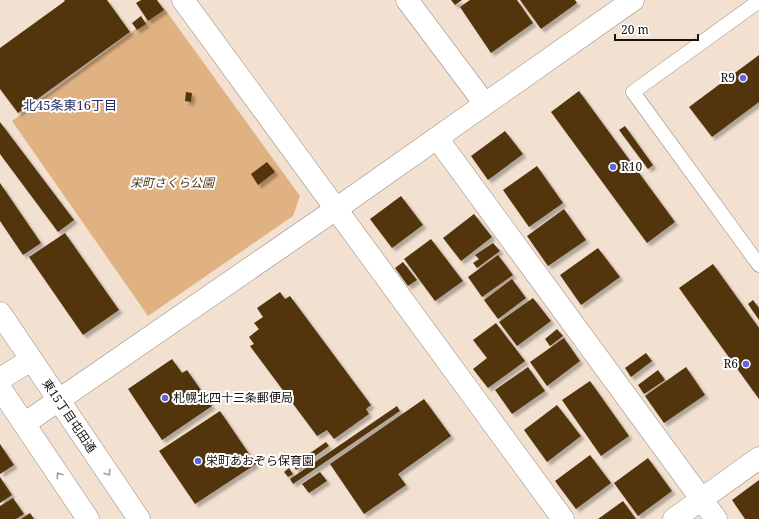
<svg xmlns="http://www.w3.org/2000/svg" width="759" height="519" font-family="'Noto Serif','Noto Sans JP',serif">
  <defs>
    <filter id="shadow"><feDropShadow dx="3.5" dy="3.5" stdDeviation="1" flood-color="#0004"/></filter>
  </defs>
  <rect width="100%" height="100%" fill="#f2e1d1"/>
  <path fill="#e1b281" d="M164,8L300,196L293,216L148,316L12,121Z"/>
  <g fill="#523410" filter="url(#shadow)">
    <path d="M64,0H107L130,32L18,113L0,89V48L65,1Z"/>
    <path d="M141,0H157L164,10L148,21L136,3Z"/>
    <path d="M451,0H462L455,5Z"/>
    <path d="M470,0H517L533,23L491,53L460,7Z"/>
    <path d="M520,0H575L577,3L541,29Z"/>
    <path d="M141,16L146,24L137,30L132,23Z"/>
    <path d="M759,55V102L712,137L689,107Z"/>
    <path d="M579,91L675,222L647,243L551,112Z"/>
    <path d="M186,92L192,93L191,102L185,101Z"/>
    <path d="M0,122L74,220L58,232L0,154Z"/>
    <path d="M625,126L653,165L648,169L619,130Z"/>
    <path d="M505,131L523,154L488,180L471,156Z"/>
    <path d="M267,162L275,172L258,185L251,174Z"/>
    <path d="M537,166L563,203L529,227L503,190Z"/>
    <path d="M0,183L41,243L23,255L0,221Z"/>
    <path d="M401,196L423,225L392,248L370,219Z"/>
    <path d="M564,209L586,240L548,266L527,236Z"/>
    <path d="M474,214L492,237L461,261L443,238Z"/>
    <path d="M65,233L119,310L83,335L29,257Z"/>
    <path d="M431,239L463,281L435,301L404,259Z"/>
    <path d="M493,243L500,251L477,268L473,263L479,259L475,255Z"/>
    <path d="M598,248L620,277L581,305L560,275Z"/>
    <path d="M498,255L513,275L482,297L468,277Z"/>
    <path d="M403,262L417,280L408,286L395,268Z"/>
    <path d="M713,264L759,328V399L679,288Z"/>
    <path d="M512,279L526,298L498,319L484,300Z"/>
    <path d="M280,292L285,299L290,296L371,405L366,409L369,414L334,439L327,430L317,436L250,346L254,344L249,337L259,329L254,323L263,317L257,308Z"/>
    <path d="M533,298L551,321L517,346L499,322Z"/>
    <path d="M753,300L759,308V320L748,304Z"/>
    <path d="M496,323L525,361L488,388L473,369L487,358L473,340Z"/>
    <path d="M557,329L563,336L550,346L545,339Z"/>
    <path d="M564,338L580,361L547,386L530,362Z"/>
    <path d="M646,353L652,361L631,377L625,368Z"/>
    <path d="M172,359L182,373L187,370L212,406L162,440L128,389Z"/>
    <path d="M528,367L545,391L512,414L495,390Z"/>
    <path d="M686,367L705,395L664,423L645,396Z"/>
    <path d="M658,370L665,380L644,394L638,385Z"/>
    <path d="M590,381L629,436L601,456L562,400Z"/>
    <path d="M424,399L451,436L398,474L406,485L364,514L330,464Z"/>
    <path d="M557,405L581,436L547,462L524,430Z"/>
    <path d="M397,406L400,411L293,484L290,479Z"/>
    <path d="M220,411L256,464L195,504L159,451Z"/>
    <path d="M326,442L329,446L296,470L293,465Z"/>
    <path d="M0,444L14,465L0,474Z"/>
    <path d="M590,455L611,483L576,509L555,481Z"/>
    <path d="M648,458L672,491L638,516L614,483Z"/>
    <path d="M289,468L293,474L288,477L284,472Z"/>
    <path d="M320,472L327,481L309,493L302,484Z"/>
    <path d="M0,477L12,495L0,503Z"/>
    <path d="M759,480V519H745L732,500Z"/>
    <path d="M13,498L24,514L16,519H0V506Z"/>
    <path d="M623,501L636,519H598Z"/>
    <path d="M30,513L34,519H21Z"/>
  </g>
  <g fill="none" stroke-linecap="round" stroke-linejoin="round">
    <defs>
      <path id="service" d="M759,1L633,92L759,265"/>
      <g id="minor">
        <path d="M183,0L563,519"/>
        <path d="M407,0L485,104"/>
        <path d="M437,138L716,519"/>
        <path d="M0,379L31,360"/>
        <path d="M24,424L336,209L633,0"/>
        <path d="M674,519L759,458"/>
      </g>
      <g id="tertiary">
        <path d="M0,313L139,519"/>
        <path d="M0,388L88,519"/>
      </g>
    </defs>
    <use href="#service" stroke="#97887a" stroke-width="15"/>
    <use href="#minor" stroke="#97887a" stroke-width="23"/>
    <use href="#tertiary" stroke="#97887a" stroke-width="23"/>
    <use href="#service" stroke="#fff" stroke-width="14"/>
    <use href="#minor" stroke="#fff" stroke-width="22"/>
    <use href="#tertiary" stroke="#fff" stroke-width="22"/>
  </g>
  <defs><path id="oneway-chevron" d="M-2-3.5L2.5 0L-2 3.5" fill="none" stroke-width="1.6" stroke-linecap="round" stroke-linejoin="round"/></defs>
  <g stroke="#a2a09e">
    <use href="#oneway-chevron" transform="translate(108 473) rotate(56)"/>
    <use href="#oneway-chevron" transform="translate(59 475) rotate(-124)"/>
  </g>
  <g fill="#5f64dd" stroke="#fff" stroke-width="1.5">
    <circle cx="743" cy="78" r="4"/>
    <circle cx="613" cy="167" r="4"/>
    <circle cx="746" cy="364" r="4"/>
    <circle cx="165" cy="398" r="4"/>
    <circle cx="198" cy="461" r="4"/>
  </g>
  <g text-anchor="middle" stroke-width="4" stroke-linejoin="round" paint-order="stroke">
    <g font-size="12" fill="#17120c" stroke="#fff" text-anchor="start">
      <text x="735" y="82" text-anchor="end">R9</text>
      <text x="621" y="171">R10</text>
      <text x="738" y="368" text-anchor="end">R6</text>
      <text x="173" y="402">札幌北四十三条郵便局</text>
      <text x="206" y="465">栄町あおぞら保育園</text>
    </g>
    <g font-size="12" font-style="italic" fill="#4d3317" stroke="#fff">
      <text x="172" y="187">栄町さくら公園</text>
    </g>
    <g font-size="12" fill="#17120c" stroke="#fff">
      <text transform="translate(69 416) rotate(56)" y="4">東15丁目屯田通</text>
    </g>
    <g font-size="13" fill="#2a2d67" stroke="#fff">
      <text x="70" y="110">北45条東16丁目</text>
    </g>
  </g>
  <path d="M615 34v6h83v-6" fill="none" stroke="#17120c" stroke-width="2"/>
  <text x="621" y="34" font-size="12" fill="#17120c" stroke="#ffffff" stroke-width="3" paint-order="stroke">20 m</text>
</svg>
